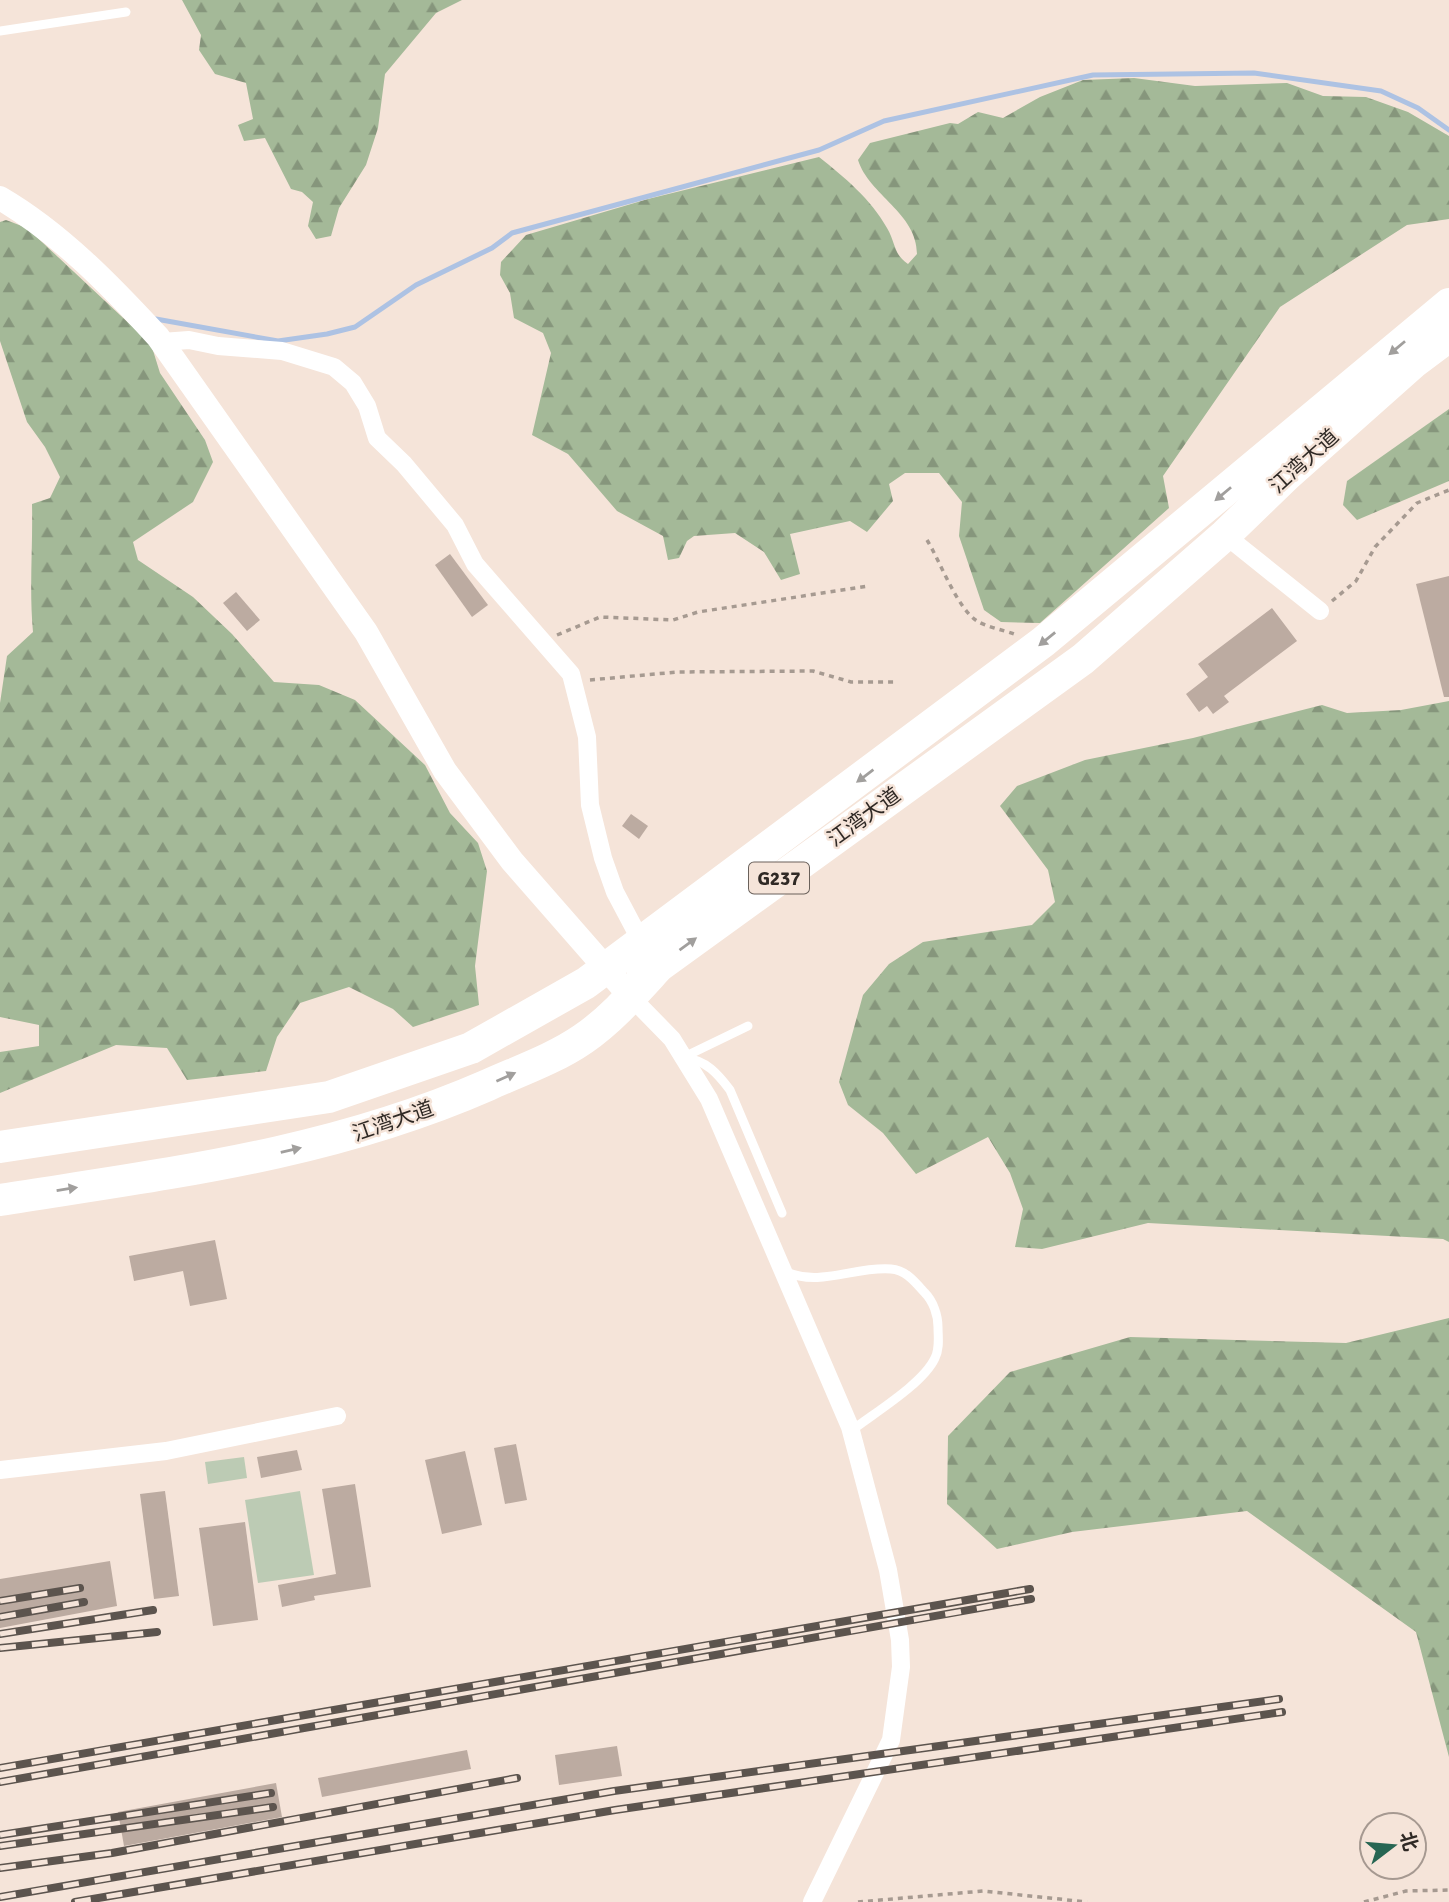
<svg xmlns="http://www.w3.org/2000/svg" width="1449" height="1902" font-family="Signika,'Noto Sans SC',sans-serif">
  <defs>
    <pattern id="forest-firs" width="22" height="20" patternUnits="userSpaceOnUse" patternTransform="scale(1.75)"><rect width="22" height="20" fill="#a4b998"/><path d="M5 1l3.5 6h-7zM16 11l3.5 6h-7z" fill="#86967c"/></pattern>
  </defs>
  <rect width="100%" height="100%" fill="#f5e4d9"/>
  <g fill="#bccbb4">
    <path d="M244,1457L247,1478L208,1484L205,1462Z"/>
    <path d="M300,1491L314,1575L258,1583L245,1500Z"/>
  </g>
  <g fill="url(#forest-firs)">
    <path d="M182,0H462L436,13L385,74L378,128L366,165L339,208L331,236L316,239L308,226L313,202L302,192L291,189L265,138L244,141L238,125L253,119L246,83L215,74L199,50L201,35Z"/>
    <path d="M1134,78L1195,86L1287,83L1323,96L1366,97L1408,112L1449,136V219L1407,225L1280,307L1163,476L1169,508L1040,623L1001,622L984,610L959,536L962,502L939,473H905L889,484L893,501L867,532L850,521L790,534L800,574L781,580L764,552L735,533L694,536L687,541L679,558L668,560L663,536L617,511L568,454L532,435L551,353L543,333L514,318L510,293L500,275L501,262L526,235L648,199L819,157C844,177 871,199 887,228C896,243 893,254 908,264L917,254C917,213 869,195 858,160L870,143L950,123L958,124L978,112L1003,118L1040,97L1083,80Z"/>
    <path d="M6,220L27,228L151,344L160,373L205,440L213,462L193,502L133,542L138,560L193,597L232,634L274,682L319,685L355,700L425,765L450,813L478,843L487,871L475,966L479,1005L413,1027L393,1009L349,987L300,1003L277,1037L266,1071L187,1080L167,1048L116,1045L0,1093V1052L39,1046V1025L0,1017V703L7,656L33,632C29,589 33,547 32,504L50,498L60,477L45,447L27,422L0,341V222Z"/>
    <path d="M1449,409V481L1357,520L1343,505L1347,481Z"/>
    <path d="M1449,701V1242L1443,1239L1148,1223L1042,1249L1015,1247L1023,1209L1010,1173L988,1137L916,1174L883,1133L848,1105L839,1082L863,995L889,964L923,942L1032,925L1055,902L1048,870L1000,806L1017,786L1085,760L1193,738L1322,705L1347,713L1401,710Z"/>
    <path d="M1449,1318V1757L1416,1632L1247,1511L1072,1532L997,1549L947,1504L948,1436L1010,1372L1130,1337L1346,1343Z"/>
  </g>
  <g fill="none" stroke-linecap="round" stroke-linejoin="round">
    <path stroke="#adc2e3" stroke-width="5" d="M156,319L278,341L327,334L355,327L416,285L492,248L512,233L819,150L884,121L1093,75L1254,73L1381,91L1418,108L1449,130"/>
  </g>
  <g fill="#bcaba1">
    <path d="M450,554L488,605L472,617L435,565Z"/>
    <path d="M1449,576V697H1444L1416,584Z"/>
    <path d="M236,592L260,620L247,631L223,603Z"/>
    <path d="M1272,608L1297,641L1224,696L1229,702L1213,714L1207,706L1199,712L1186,694L1208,677L1198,664Z"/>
    <path d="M631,814L648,826L639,839L622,826Z"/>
    <path d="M215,1240L227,1299L190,1306L183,1271L134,1281L129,1256Z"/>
    <path d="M516,1444L527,1500L505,1504L494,1448Z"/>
    <path d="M297,1450L302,1470L261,1478L257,1457Z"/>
    <path d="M465,1451L482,1525L442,1534L425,1460Z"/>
    <path d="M355,1484L371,1587L314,1596L315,1600L282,1607L278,1585L336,1574L322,1489Z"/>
    <path d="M165,1491L179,1596L154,1599L140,1494Z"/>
    <path d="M245,1522L258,1620L213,1626L199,1528Z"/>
    <path d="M110,1561L117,1606L0,1628V1579Z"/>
    <path d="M617,1746L622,1776L559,1785L555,1755Z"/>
    <path d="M467,1750L471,1769L322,1797L318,1778Z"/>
    <path d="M276,1783L282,1817L124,1846L118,1812Z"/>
  </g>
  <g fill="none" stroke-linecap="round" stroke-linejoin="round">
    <g stroke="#a69a91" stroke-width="3.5" stroke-dasharray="5 5" stroke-linecap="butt">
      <path d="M927,540C941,563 957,608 977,621C987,627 1003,630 1014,634"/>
      <path d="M1332,601L1356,581L1375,547L1417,503L1449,490"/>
      <path d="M557,635L600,617L673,620L698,612L869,586"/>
      <path d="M590,680L677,672L813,671L851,682H894"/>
      <path d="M858,1902L983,1891L1087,1902"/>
      <path d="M1364,1902L1406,1891L1449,1890"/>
    </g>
    <g stroke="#fff" stroke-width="9">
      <path d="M0,31L126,12"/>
      <path d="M684,1057L748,1026"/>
      <path d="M685,1058C706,1060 718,1074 730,1090L782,1213"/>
      <path d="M786,1272C821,1287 855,1266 891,1269C906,1270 915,1282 925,1293C933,1301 938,1315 938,1327C938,1337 940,1348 935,1358C923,1384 874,1413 851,1431"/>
    </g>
    <g stroke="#fff" stroke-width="18">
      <path d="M162,342L189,340L218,346L282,351L334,367L353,383L367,406L377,438L404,464L455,525L475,564L571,674L587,737L590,805L603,858L615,892L642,943L631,997L672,1039L709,1099L850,1427L888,1570L900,1640L901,1667L891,1740L812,1902"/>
      <path d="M1225,535L1320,611"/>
      <path d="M0,1470L166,1451L337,1416"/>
    </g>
    <path stroke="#fff" stroke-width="24" d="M0,198C60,233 111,286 158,337L366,632L445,771L512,861L631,997"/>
    <g stroke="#fff" stroke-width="32">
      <path d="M0,1147L329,1097L471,1048L586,983L1043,642L1449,304"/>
      <path d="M0,1200C170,1173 328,1155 488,1085C519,1071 554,1059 583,1039C611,1020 636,991 659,966L1083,659L1225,535L1287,475L1413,363L1449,336"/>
    </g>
    <defs>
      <g id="rail">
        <path d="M0,1601L80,1588"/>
        <path d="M0,1617L84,1602"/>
        <path d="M0,1634L153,1610"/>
        <path d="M0,1648L157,1632"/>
        <path d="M0,1768L1030,1589"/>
        <path d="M0,1782L1031,1599"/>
        <path d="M0,1835L271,1793"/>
        <path d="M0,1846L273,1807"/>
        <path d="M0,1868L112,1853L517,1778"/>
        <path d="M0,1897L614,1791L1279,1699"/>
        <path d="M75,1902L615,1810L1282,1712"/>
      </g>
    </defs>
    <use href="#rail" stroke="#5c544e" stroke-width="8"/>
    <use href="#rail" stroke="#f5e4d9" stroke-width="5" stroke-dasharray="16" stroke-linecap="butt"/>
  </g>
  <defs><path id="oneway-solid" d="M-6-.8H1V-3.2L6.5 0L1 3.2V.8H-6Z" transform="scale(1.75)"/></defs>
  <g fill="#a19f9d">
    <use href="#oneway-solid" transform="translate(1397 348) rotate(140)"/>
    <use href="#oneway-solid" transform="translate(1223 494) rotate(140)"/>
    <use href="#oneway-solid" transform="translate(1047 639) rotate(141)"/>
    <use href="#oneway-solid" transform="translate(865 776) rotate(143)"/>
    <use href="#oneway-solid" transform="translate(688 944) rotate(-36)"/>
    <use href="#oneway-solid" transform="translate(506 1077) rotate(-24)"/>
    <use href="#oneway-solid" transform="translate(291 1150) rotate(-13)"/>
    <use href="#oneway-solid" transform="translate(67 1189) rotate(-9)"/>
  </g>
  <g text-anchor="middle" stroke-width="5" stroke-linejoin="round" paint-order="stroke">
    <rect fill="#f5e4d9" stroke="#6a615b" stroke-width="2" x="749" y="862.5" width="60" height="31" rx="5"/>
    <g font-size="19" font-weight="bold" fill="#2f2925">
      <text x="779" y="885">G237</text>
    </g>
    <g font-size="21" fill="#2f2925" stroke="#f5e4d9">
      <text transform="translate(1304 461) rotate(-42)" y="7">江湾大道</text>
      <text transform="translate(864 817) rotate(-36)" y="7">江湾大道</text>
      <text transform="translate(393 1121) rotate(-19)" y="7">江湾大道</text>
    </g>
  </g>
  <g transform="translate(1393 1846) rotate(74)"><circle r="33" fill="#f5e4d9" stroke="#a69991" stroke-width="2"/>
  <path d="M0-5L12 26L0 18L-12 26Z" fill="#276653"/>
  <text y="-10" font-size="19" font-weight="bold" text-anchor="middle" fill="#2f2925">北</text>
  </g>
</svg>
